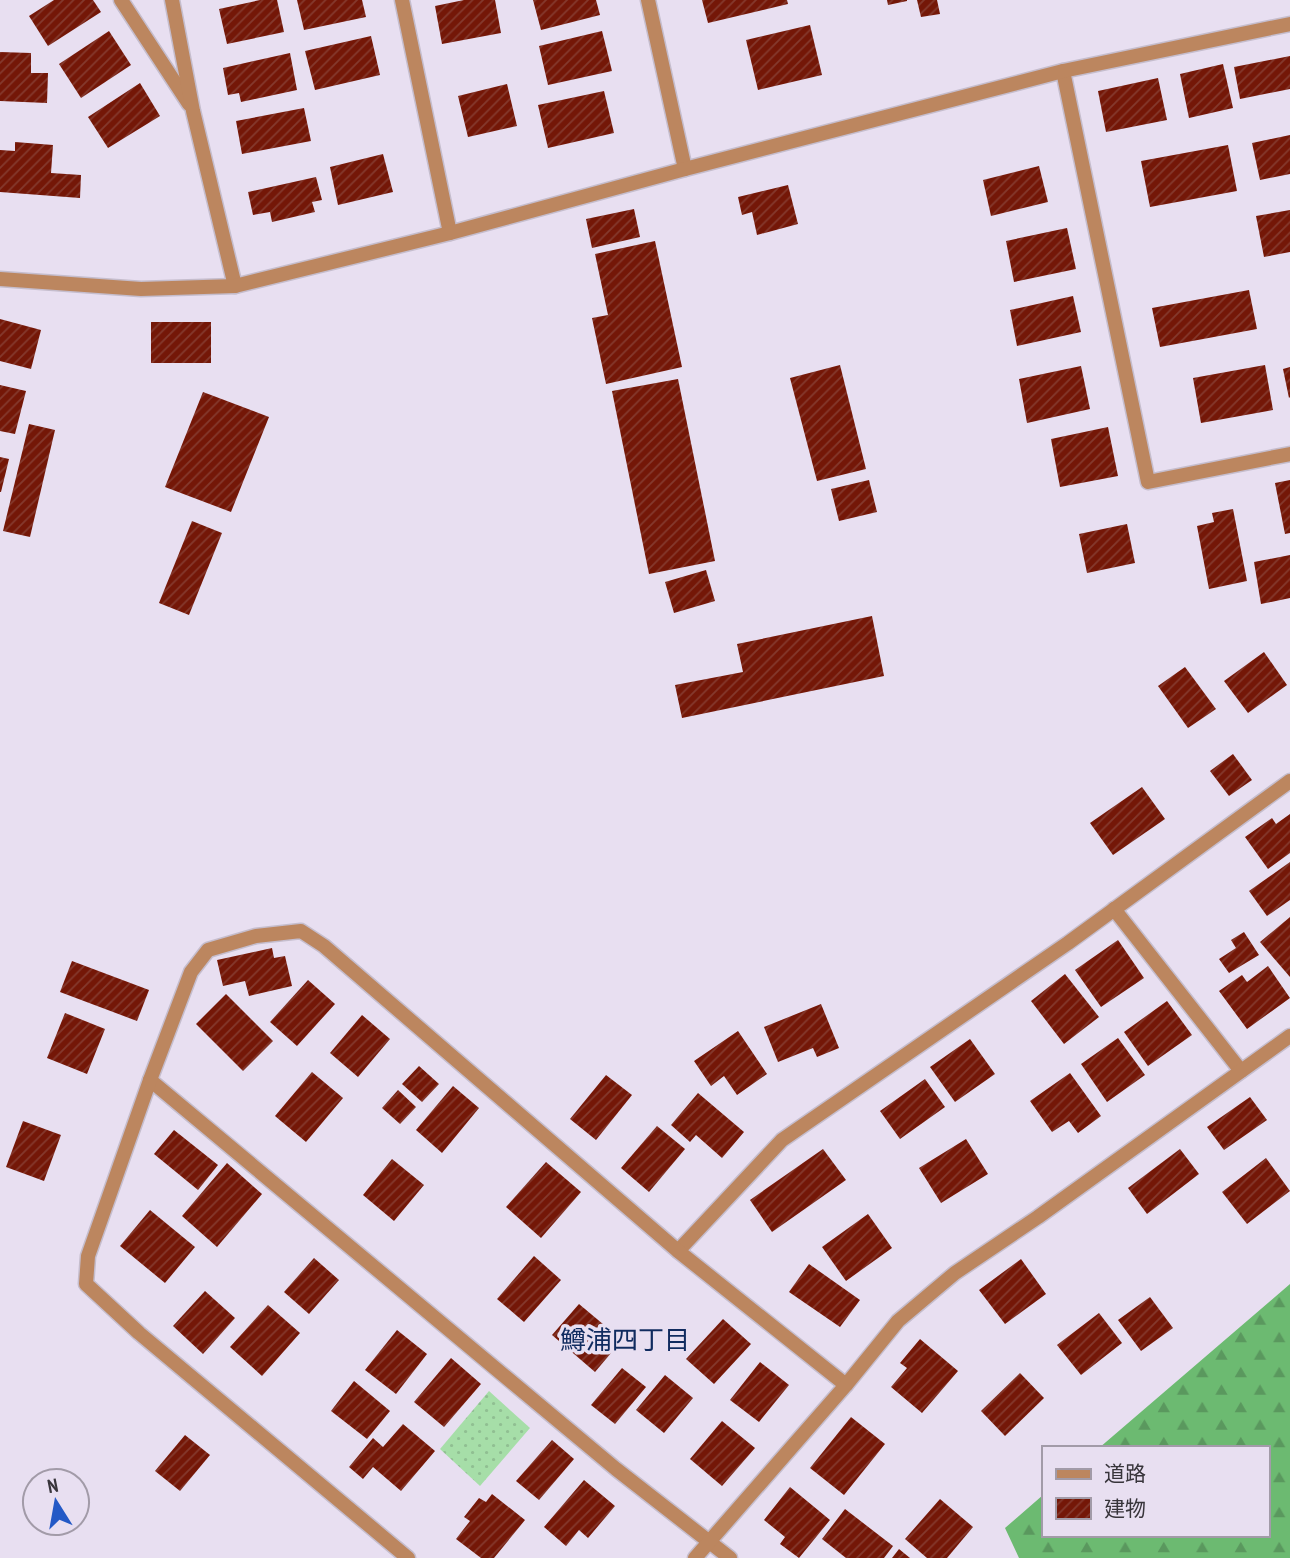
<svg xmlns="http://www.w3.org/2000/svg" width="1290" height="1558" font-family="'PT Sans Narrow','Noto Sans JP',sans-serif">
  <defs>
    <pattern id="grass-dots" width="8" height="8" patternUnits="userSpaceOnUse" patternTransform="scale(1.75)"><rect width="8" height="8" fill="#a6dea8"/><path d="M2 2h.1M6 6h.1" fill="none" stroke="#90bf92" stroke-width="1.8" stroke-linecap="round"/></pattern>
    <pattern id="forest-firs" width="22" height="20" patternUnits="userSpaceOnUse" patternTransform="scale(1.75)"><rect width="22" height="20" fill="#6cba71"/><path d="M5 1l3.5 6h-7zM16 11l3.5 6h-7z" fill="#5a985e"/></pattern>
    <pattern id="building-hatch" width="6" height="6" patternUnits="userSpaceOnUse" patternTransform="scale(1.75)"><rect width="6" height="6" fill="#741707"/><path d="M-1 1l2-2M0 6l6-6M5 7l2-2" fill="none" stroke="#84392d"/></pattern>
  </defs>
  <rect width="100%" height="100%" fill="#e8dff1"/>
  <path fill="url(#grass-dots)" d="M489,1391L530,1428L480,1486L440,1449Z"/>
  <path fill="url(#forest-firs)" d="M1290,1284V1558H1019L1005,1528L1043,1495V1535H1267V1448H1099Z"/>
  <g fill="url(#building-hatch)">
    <path d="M54,0H93L101,12L48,46L29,16Z"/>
    <path d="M260,0H277L284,32L227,44L219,9Z"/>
    <path d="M297,0H362L366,17L304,30Z"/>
    <path d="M464,0H495L501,33L442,44L435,6Z"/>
    <path d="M533,0H596L600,15L541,30Z"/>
    <path d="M702,0H787L788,4L708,23Z"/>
    <path d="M887,0H907V1L888,5Z"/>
    <path d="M917,0H937L940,14L921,17Z"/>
    <path d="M810,25L822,75L758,90L746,40Z"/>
    <path d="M109,31L131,65L81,98L59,64Z"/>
    <path d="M602,31L612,71L548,85L539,46Z"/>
    <path d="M371,36L380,75L315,90L305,51Z"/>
    <path d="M0,52L31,53V73H48L47,103L0,101Z"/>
    <path d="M290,53L297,90L241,102L239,93L228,95L223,68Z"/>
    <path d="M1290,56V89L1240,99L1234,67Z"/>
    <path d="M1223,64L1233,108L1189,118L1180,74Z"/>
    <path d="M1158,78L1167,120L1106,132L1098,91Z"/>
    <path d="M140,83L160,116L108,148L88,117Z"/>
    <path d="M507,84L517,126L468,137L458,96Z"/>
    <path d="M604,91L614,133L548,148L538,105Z"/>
    <path d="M304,108L311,141L242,154L236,121Z"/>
    <path d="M1290,135V174L1260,180L1252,143Z"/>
    <path d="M15,142L53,145L51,173L81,175L80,198L0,192V150L15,151Z"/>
    <path d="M1228,145L1237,191L1150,207L1141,161Z"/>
    <path d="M383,154L393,192L338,205L330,167Z"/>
    <path d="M1039,166L1048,202L991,216L983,180Z"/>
    <path d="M316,177L322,200L312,202L315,212L272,222L270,212L253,215L248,192Z"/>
    <path d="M788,185L798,224L757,235L752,212L742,215L738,197Z"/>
    <path d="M634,209L640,237L592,248L586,219Z"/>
    <path d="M1290,210V252L1264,257L1256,216Z"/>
    <path d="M1067,228L1076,269L1014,282L1006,241Z"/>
    <path d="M655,241L682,367L606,384L592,318L608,315L595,254Z"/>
    <path d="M1249,290L1257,329L1160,347L1152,308Z"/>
    <path d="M1073,296L1081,332L1017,346L1010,310Z"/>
    <path d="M0,319L41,330L31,369L0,361Z"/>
    <rect x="151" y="322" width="60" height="41"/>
    <path d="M840,365L866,469L817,481L790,378Z"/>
    <path d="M1265,365L1273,410L1201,423L1193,378Z"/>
    <path d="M1081,366L1090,409L1027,423L1019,379Z"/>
    <path d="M1290,367V397L1289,398L1283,369Z"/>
    <path d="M678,379L715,561L649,574L612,391Z"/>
    <path d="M0,385L26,391L15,434L0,431Z"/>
    <path d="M203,392L269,417L231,512L165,487Z"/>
    <path d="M29,424L55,430L30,537L3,531Z"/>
    <path d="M1108,427L1118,476L1060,487L1051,439Z"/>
    <path d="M0,457L9,459L1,492H0Z"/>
    <path d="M869,480L877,512L839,521L831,489Z"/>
    <path d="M1290,480V533L1285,534L1275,483Z"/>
    <path d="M1233,509L1247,581L1209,589L1197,526L1214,522L1212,513Z"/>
    <path d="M192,521L222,533L189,615L159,603Z"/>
    <path d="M1127,524L1135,563L1087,573L1079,534Z"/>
    <path d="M1290,555V598L1261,604L1254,562Z"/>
    <path d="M706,570L715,601L674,613L665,582Z"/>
    <path d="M872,616L884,676L682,718L675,685L743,672L737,644Z"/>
    <path d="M1264,652L1287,685L1248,713L1224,681Z"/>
    <path d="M1185,667L1216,709L1188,728L1158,686Z"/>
    <path d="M1233,754L1252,780L1229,796L1210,771Z"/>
    <path d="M1142,787L1165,819L1113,855L1090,823Z"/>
    <path d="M1290,814V853L1268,869L1245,837L1272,818L1276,824Z"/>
    <path d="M1290,862V900L1267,916L1249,891Z"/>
    <path d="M1290,917V977L1260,942Z"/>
    <path d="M1244,932L1259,955L1229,973L1219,959L1236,948L1231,940Z"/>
    <path d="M1118,940L1144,978L1101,1007L1075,970Z"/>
    <path d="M272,948L274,958L285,956L292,986L249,996L245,981L223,986L217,960Z"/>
    <path d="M72,961L149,990L137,1021L60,992Z"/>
    <path d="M1268,966L1290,998L1247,1029L1219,991L1242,975L1247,982Z"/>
    <path d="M1065,974L1099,1017L1064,1044L1031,1001Z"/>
    <path d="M308,980L335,1004L297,1046L270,1022Z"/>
    <path d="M226,994L273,1041L243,1071L196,1024Z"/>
    <path d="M1167,1001L1192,1035L1148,1066L1124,1032Z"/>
    <path d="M821,1004L839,1048L817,1057L813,1048L778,1062L764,1027Z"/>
    <path d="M65,1013L105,1029L87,1074L47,1058Z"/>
    <path d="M362,1015L390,1039L358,1077L330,1053Z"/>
    <path d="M738,1031L767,1074L737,1095L724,1076L711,1086L694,1061Z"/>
    <path d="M1118,1038L1145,1075L1107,1102L1081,1064Z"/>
    <path d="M970,1039L995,1074L955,1102L930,1067Z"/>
    <path d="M419,1066L439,1084L422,1102L402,1084Z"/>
    <path d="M312,1072L343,1098L306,1142L275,1116Z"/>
    <path d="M1070,1073L1101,1116L1078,1133L1069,1121L1052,1132L1030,1101Z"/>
    <path d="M606,1075L632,1095L596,1140L570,1119Z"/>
    <path d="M925,1079L945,1107L900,1139L880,1111Z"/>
    <path d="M453,1086L479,1108L442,1153L416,1130Z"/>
    <path d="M398,1090L416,1107L400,1124L382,1108Z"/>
    <path d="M698,1093L744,1132L722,1158L696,1135L690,1142L671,1125Z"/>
    <path d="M1250,1097L1267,1120L1224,1150L1207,1127Z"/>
    <path d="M23,1121L61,1135L44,1181L6,1167Z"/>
    <path d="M657,1126L685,1149L649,1192L621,1168Z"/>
    <path d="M174,1130L218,1165L198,1190L154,1154Z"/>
    <path d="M966,1139L988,1174L941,1203L919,1168Z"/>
    <path d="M823,1149L846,1180L772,1232L750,1200Z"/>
    <path d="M1180,1149L1199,1174L1147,1214L1128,1188Z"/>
    <path d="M1266,1158L1290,1191L1247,1224L1222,1192Z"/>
    <path d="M392,1159L424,1185L394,1221L363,1195Z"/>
    <path d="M546,1162L581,1192L541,1238L506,1207Z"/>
    <path d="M227,1163L262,1194L217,1247L182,1216Z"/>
    <path d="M150,1210L195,1247L165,1283L120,1246Z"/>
    <path d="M868,1214L892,1248L846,1281L822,1247Z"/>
    <path d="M534,1256L561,1280L524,1322L497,1299Z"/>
    <path d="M314,1258L339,1280L309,1314L284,1292Z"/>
    <path d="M1021,1259L1046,1294L1005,1324L979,1290Z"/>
    <path d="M809,1264L860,1300L840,1327L789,1292Z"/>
    <path d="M205,1291L235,1318L203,1354L173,1326Z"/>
    <path d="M1150,1297L1173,1328L1141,1351L1118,1320Z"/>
    <path d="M579,1304L622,1340L595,1372L552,1335Z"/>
    <path d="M268,1305L300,1333L262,1376L230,1347Z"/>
    <path d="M1099,1313L1122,1343L1081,1375L1057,1345Z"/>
    <path d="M723,1319L751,1344L714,1384L686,1359Z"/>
    <path d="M397,1330L427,1354L396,1394L365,1370Z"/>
    <path d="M920,1339L958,1371L922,1413L891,1387L907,1368L900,1363Z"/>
    <path d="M451,1358L481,1384L444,1427L414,1402Z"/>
    <path d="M760,1362L789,1385L759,1422L730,1400Z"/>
    <path d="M622,1368L646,1387L615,1424L591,1405Z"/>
    <path d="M1020,1373L1044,1398L1005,1436L981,1411Z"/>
    <path d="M665,1375L693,1398L664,1433L636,1410Z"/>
    <path d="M354,1381L390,1411L367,1439L331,1411Z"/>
    <path d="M851,1417L885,1444L844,1495L810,1468Z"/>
    <path d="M722,1421L755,1448L722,1486L690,1459Z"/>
    <path d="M403,1424L435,1451L401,1491L373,1467L363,1479L349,1467L373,1438L383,1447Z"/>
    <path d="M185,1435L210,1455L180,1491L155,1471Z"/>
    <path d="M552,1440L574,1459L539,1500L516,1481Z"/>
    <path d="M584,1480L615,1506L588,1538L579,1530L566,1546L544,1527Z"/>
    <path d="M790,1487L830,1520L799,1558L780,1544L785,1537L764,1520Z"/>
    <path d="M492,1494L525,1520L494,1558H481L456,1539L470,1521L464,1517L479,1498L486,1502Z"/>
    <path d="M940,1499L973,1527L947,1558H927L905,1539Z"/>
    <path d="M845,1509L893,1546L884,1558H846L822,1539Z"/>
    <path d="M899,1549L910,1558H892Z"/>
  </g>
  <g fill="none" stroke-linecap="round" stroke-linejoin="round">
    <defs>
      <g id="minor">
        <path d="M121,0L189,104"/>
        <path d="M172,0L193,111L235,286"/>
        <path d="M402,0L450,233"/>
        <path d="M648,0L685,169"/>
        <path d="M1063,71L1148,482L1290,454"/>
        <path d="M1114,909L1241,1071"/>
        <path d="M150,1080L616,1469L730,1558"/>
        <path d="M678,1251L782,1140L1068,943L1290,781"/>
        <path d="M408,1558L139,1333L86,1284L88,1256L150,1080L191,972L208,950L256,936L301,931L324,946L678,1251L846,1385"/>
        <path d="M695,1558L846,1385L898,1321L955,1273L1038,1217L1290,1036"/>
      </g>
      <path id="tertiary" d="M0,279L141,289L235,286L450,233L685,169L1063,71L1290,24"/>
    </defs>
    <use href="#minor" stroke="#c5bdcd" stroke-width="17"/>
    <use href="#tertiary" stroke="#c5bdcd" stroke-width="17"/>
    <use href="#minor" stroke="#bc865f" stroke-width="14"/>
    <use href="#tertiary" stroke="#bc865f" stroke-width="14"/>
  </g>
  <g text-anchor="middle" stroke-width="7" stroke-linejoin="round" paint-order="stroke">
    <g font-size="26" fill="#102b5f" stroke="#e8dff1">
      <text x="625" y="1349">鱒浦四丁目</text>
    </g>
  </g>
  <rect x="1042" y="1446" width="228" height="91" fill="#e8dff1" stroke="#a29ba8" stroke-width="2"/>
  <rect x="1056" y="1469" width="35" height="10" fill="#bc865f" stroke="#a29ba8" stroke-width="2"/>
  <text x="1104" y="1481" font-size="21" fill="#38353b">道路</text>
  <rect x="1056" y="1498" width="35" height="21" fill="url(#building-hatch)" stroke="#a29ba8" stroke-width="2"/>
  <text x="1104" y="1516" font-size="21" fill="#38353b">建物</text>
  <g transform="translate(56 1502) rotate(349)"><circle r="33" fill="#e8dff1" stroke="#a29ba8" stroke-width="2"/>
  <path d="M0-5L12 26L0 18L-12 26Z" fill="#2359c6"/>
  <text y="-10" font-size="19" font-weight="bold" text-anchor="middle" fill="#38353b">N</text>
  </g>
</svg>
